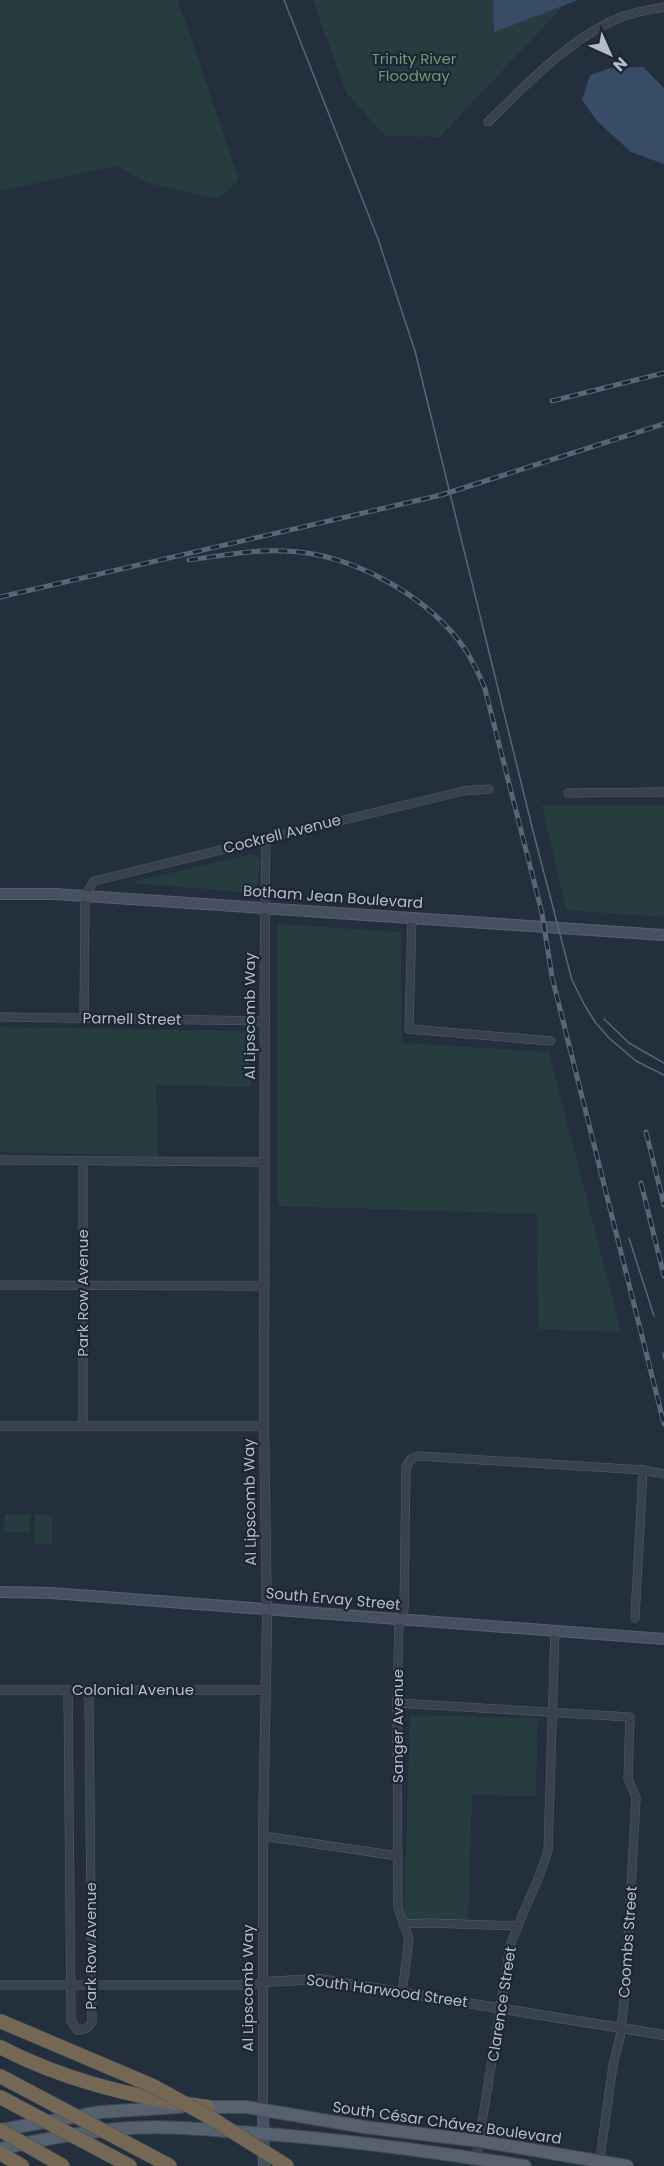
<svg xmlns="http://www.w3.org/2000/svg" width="664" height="2166" font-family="Poppins,sans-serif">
  <rect width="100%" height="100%" fill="#242f3e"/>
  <g fill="#263c3f">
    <path d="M0,0H178L239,180L217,199L148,183L116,166L0,191Z"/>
    <path d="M313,0H569L440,137L385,136L346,92Z"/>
    <path d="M542,805H664V917L566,910Z"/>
    <path d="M253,854L258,857L260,863L257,891L255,893L133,883L135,881Z"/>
    <path d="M278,924L401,932L402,1043L549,1052L621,1332L538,1329L537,1214L278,1206Z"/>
    <path d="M0,1027L251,1031V1087L156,1085L158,1156L0,1152Z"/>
    <path d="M5,1514H30V1532H4Z"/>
    <path d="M35,1514L52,1515V1544L34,1543Z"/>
    <path d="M410,1715L538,1718L536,1796L472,1795L468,1922L404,1921Z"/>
  </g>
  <g fill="#394c67">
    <path d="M493,0H578L494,32Z"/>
    <path d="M643,67L664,88V164L631,152L597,121L582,100L590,75L611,68Z"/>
  </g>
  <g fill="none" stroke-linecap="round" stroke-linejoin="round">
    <defs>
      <g id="minor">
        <path d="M488,122C525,86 570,38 619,18C633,12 649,10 664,7"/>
        <path d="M568,793L664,792"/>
        <path d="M265,908L266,838"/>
        <path d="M412,917L409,1029L551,1041"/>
        <path d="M0,1017L265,1021"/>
        <path d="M84,1018L85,896L94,881L463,791L489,789"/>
        <path d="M0,1160L265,1162"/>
        <path d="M0,1285L265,1286"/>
        <path d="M0,1426H264"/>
        <path d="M83,1426V1160"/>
        <path d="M635,1618L643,1470"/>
        <path d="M0,1690H267"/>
        <path d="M68,1690L71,2021L77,2030C84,2030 88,2029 92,2022L89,1690"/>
        <path d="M397,1703L630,1717L628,1778L636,1798L625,1992L620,2038L613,2065L599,2165"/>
        <path d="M263,1836L398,1856"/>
        <path d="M403,1924L429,1923L517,1926"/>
        <path d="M0,1985H251L264,1982"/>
        <path d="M402,1992L409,1939L398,1908L397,1703L399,1620L404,1609L406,1467L411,1459L419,1456L643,1470L664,1474"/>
        <path d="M475,2166L510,1947C521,1914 538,1884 548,1851L555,1631"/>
      </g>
      <g id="tertiary">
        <path d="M264,1982L319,1979L664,2035"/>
        <path d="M263,2110V1836L267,1622L264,1426L265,908"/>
      </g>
      <g id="secondary">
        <path d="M0,894H55L664,935"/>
        <path d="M0,1592L51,1593L664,1639"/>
        <path d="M263,2110L264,2166"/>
      </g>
      <g id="primary">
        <path d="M200,2107H246L364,2127L480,2141L627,2166"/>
        <path d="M0,2130L101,2112L180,2107"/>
        <path d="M0,2149C38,2140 77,2133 117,2129C158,2125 199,2129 240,2132C336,2138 430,2151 525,2166"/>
      </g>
      <g id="motorway">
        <path d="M0,2047C65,2081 135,2098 208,2107"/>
        <path d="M0,2153L22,2166"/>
      </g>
    </defs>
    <use href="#minor" stroke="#565f6c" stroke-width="9"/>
    <use href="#tertiary" stroke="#565f6c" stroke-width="10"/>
    <use href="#secondary" stroke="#565f6c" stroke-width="12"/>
    <use href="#primary" stroke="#414a57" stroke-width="14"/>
    <use href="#motorway" stroke="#434c59" stroke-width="15"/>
    <use href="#minor" stroke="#38414e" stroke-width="8"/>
    <use href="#tertiary" stroke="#38414e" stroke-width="9"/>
    <use href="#secondary" stroke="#465061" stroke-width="10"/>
    <use href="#primary" stroke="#56606e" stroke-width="12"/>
    <use href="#motorway" stroke="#746855" stroke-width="14"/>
    <g stroke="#5a6575" stroke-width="1.5">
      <path d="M284,0L378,239L415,351L533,831L572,980L584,1004L595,1022L609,1038L636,1061L664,1075"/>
      <path d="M604,1019L629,1043L664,1063"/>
      <path d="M629,1238L654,1316"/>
      <path d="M663,1353L664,1359"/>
    </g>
    <defs>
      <g id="rail">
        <path d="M552,401L664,373"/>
        <path d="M189,560C221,556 253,549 285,551C351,553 430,596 467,652C474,664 480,676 485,689L542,913L552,977L664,1424"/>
        <path d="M0,597L441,495L664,424"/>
        <path d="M646,1132L664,1205"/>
        <path d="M641,1183L664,1276"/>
      </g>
    </defs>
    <use href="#rail" stroke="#5a6575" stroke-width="5"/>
    <use href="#rail" stroke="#1d2633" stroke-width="3" stroke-dasharray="9" stroke-linecap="butt"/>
    <defs>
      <g id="motorway-bridge">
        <path d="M0,2021L153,2086L211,2118L287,2166"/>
        <path d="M0,2076L170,2166"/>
        <path d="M0,2097L130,2166"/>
        <path d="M0,2130L63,2166"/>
      </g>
    </defs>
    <use href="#motorway-bridge" stroke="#434c59" stroke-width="15" stroke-linecap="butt"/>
    <use href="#motorway-bridge" stroke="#746855" stroke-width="14"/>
  </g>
  <g text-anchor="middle" stroke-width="4.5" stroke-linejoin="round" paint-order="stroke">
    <g font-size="15" fill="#6b9a76" stroke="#1d2633">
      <text x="414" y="64">Trinity River<tspan x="414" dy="17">Floodway</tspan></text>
    </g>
    <g font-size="15" fill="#b4bcc9" stroke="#1d2633">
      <text transform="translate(282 834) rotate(-14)" y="5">Cockrell Avenue</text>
      <text transform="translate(333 897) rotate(4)" y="5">Botham Jean Boulevard</text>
      <text transform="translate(250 1016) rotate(-90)" y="5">Al Lipscomb Way</text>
      <text transform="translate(132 1019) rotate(1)" y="5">Parnell Street</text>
      <text transform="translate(83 1293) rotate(-90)" y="5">Park Row Avenue</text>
      <text transform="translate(250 1502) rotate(-91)" y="5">Al Lipscomb Way</text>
      <text transform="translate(333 1599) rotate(5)" y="5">South Ervay Street</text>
      <text x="133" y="1695">Colonial Avenue</text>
      <text transform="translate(398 1726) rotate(-90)" y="5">Sanger Avenue</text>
      <text transform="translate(628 1942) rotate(-86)" y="5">Coombs Street</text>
      <text transform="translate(91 1946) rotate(-90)" y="5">Park Row Avenue</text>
      <text transform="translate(248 1988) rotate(-90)" y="5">Al Lipscomb Way</text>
      <text transform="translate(387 1991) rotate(8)" y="5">South Harwood Street</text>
      <text transform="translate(502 2004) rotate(-81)" y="5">Clarence Street</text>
      <text transform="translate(447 2123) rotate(8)" y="5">South César Chávez Boulevard</text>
    </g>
  </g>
  <g transform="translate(610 54) rotate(135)" stroke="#1d2633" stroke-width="4.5" paint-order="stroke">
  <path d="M0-4.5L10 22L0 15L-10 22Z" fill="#b4bcc9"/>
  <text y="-9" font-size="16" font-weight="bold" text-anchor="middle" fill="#b4bcc9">N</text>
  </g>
</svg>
